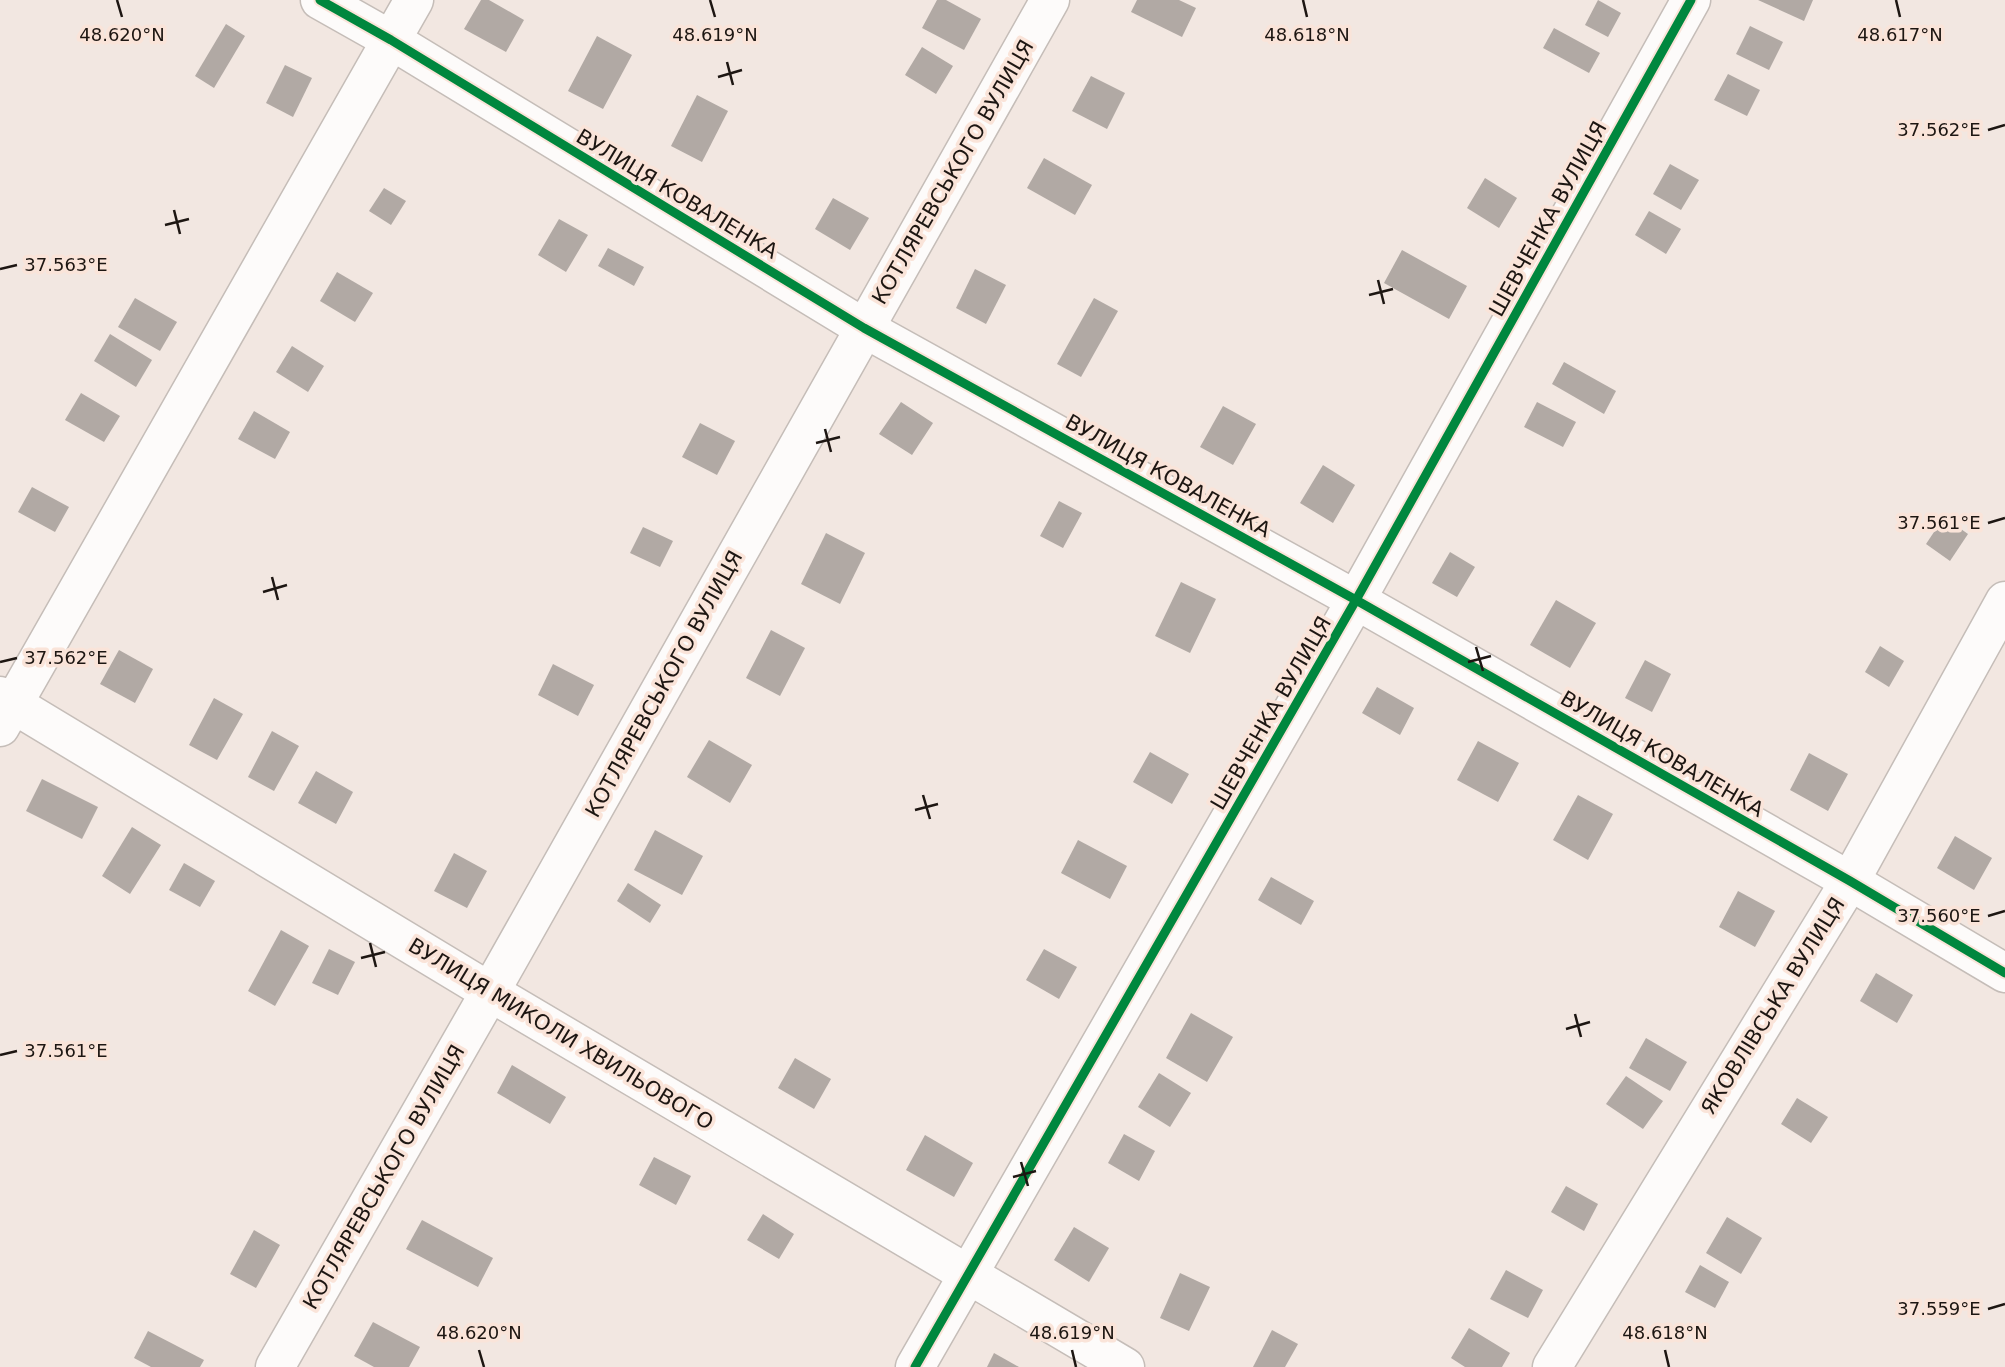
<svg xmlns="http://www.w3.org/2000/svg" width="2005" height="1367" font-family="'DejaVu Sans',sans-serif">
  <rect width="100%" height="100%" fill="#f2e7e1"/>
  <g fill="#b1a9a4">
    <path d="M481,0H489L524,20L506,52L464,29Z"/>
    <path d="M937,0H946L981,19L964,50L922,28Z"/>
    <path d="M1137,0H1179L1196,8L1182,37L1131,12Z"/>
    <path d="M1598,0L1621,13L1608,37L1585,25Z"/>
    <path d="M1758,0H1813L1804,21Z"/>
    <path d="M226,24L245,36L214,88L195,76Z"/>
    <path d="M1750,26L1783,42L1769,70L1736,54Z"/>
    <path d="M1554,28L1600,53L1589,73L1543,48Z"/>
    <path d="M597,36L632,55L603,109L568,91Z"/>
    <path d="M922,47L953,66L936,94L905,75Z"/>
    <path d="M285,65L312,78L293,117L266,103Z"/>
    <path d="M1728,74L1760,90L1747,116L1714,100Z"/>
    <path d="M1091,76L1125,93L1107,129L1072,111Z"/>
    <path d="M697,95L728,111L702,162L671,146Z"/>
    <path d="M1044,158L1092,185L1075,215L1027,188Z"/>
    <path d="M1670,164L1699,180L1681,210L1653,194Z"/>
    <path d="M1485,178L1517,198L1499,228L1467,208Z"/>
    <path d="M384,188L406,201L391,225L369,211Z"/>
    <path d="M833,198L869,218L850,250L815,229Z"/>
    <path d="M1649,211L1681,229L1666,254L1635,235Z"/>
    <path d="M559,219L588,235L566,272L538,255Z"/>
    <path d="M608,248L644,267L634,286L598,266Z"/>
    <path d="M1402,250L1467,286L1449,319L1384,283Z"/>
    <path d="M975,269L1006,285L986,324L956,308Z"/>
    <path d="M337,272L373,293L355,322L320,301Z"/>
    <path d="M135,298L177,322L160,351L118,327Z"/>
    <path d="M1094,298L1118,311L1081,377L1057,364Z"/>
    <path d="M110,334L152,360L136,387L94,361Z"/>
    <path d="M292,346L324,366L308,392L276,372Z"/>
    <path d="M1564,362L1616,391L1604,414L1552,384Z"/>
    <path d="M81,393L120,416L104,442L65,420Z"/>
    <path d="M901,402L933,423L912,455L879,434Z"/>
    <path d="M1537,402L1576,422L1563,447L1524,427Z"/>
    <path d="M1223,406L1256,424L1233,465L1200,447Z"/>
    <path d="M254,411L290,432L275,459L238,439Z"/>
    <path d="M700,423L735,441L717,475L682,457Z"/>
    <path d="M1323,465L1355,485L1333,523L1300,503Z"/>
    <path d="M32,487L69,507L55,532L18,512Z"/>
    <path d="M1059,501L1082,513L1063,548L1040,536Z"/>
    <path d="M1944,517L1968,534L1950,561L1926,544Z"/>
    <path d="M643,527L673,541L660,567L630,553Z"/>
    <path d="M826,533L865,553L840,604L801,584Z"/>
    <path d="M1450,552L1475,567L1457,597L1432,583Z"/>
    <path d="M1181,582L1216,599L1190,653L1155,636Z"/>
    <path d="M1556,600L1596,623L1570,668L1530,645Z"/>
    <path d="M771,630L805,648L780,696L746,678Z"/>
    <path d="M1880,646L1904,661L1889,687L1865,672Z"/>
    <path d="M119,650L153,669L135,703L100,684Z"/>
    <path d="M1645,660L1671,674L1652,712L1625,698Z"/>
    <path d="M553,664L594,685L578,716L538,695Z"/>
    <path d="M1377,687L1414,708L1400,735L1362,713Z"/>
    <path d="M214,698L243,714L217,760L189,745Z"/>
    <path d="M272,731L299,746L274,791L248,777Z"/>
    <path d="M709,740L752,765L730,803L687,777Z"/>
    <path d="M1478,741L1519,763L1498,802L1457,780Z"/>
    <path d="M1150,752L1189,774L1172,804L1133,782Z"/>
    <path d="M1809,753L1848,774L1828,811L1790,790Z"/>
    <path d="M316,771L353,792L336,824L298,803Z"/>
    <path d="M42,779L98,807L82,839L26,811Z"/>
    <path d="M1578,795L1613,814L1588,860L1553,840Z"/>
    <path d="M132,827L161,845L130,894L102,876Z"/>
    <path d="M655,830L703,856L682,895L634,870Z"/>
    <path d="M1955,836L1992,858L1974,890L1937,868Z"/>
    <path d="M1078,840L1127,866L1110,899L1061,873Z"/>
    <path d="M454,853L487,871L467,908L434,891Z"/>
    <path d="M184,863L215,881L200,907L169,890Z"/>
    <path d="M1271,877L1314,901L1301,925L1258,900Z"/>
    <path d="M628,883L661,905L650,923L617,901Z"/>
    <path d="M1738,891L1775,911L1755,947L1719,927Z"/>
    <path d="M281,930L309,946L275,1006L248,991Z"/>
    <path d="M329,949L355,962L338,995L312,983Z"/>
    <path d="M1044,949L1077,967L1059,999L1026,980Z"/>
    <path d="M1876,973L1913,995L1897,1023L1860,1001Z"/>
    <path d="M1191,1013L1233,1037L1207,1082L1166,1058Z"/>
    <path d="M1646,1038L1687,1062L1670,1091L1629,1068Z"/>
    <path d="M795,1058L831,1079L814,1109L778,1088Z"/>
    <path d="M512,1065L566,1097L550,1124L497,1093Z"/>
    <path d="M1159,1073L1191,1093L1170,1127L1138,1107Z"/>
    <path d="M1626,1076L1663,1101L1643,1129L1606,1104Z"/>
    <path d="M1797,1098L1828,1117L1811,1143L1781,1124Z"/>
    <path d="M1124,1134L1155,1151L1139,1181L1108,1163Z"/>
    <path d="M925,1135L973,1163L954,1197L906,1170Z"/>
    <path d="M654,1157L691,1176L676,1205L639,1185Z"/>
    <path d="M1566,1186L1598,1204L1584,1231L1551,1212Z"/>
    <path d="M763,1214L794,1234L779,1259L747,1240Z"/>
    <path d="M1727,1217L1762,1238L1741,1274L1706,1253Z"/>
    <path d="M422,1220L493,1258L478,1287L406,1249Z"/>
    <path d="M1074,1227L1109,1248L1089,1282L1054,1260Z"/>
    <path d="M254,1230L280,1245L256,1288L230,1274Z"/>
    <path d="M1700,1265L1729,1282L1715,1308L1685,1292Z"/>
    <path d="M1506,1270L1543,1290L1528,1318L1490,1299Z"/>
    <path d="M1180,1273L1210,1287L1189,1331L1160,1318Z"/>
    <path d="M373,1322L420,1347L409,1367H374L354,1356Z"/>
    <path d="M1469,1328L1510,1353L1502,1367H1465L1451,1358Z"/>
    <path d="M1272,1330L1298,1344L1285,1367H1253Z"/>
    <path d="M148,1331L204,1360L200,1367H151L134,1358Z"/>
    <path d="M994,1353L1019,1367H987Z"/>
  </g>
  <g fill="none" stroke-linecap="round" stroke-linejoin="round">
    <defs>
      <g id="minor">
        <path d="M320,0L391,40L864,328L1356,600L1850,881L2005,973"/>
        <path d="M0,696L490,992L1125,1367"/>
        <path d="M0,727L414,0"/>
        <path d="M275,1367L490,992L1050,0"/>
        <path d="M915,1367L1356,600L1691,0"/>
        <path d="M1552,1367L1850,881L2005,601"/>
      </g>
    </defs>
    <use href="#minor" stroke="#c5bdb8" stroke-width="41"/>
    <use href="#minor" stroke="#fdfbfa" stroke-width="38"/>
    <defs>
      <g id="cycleway">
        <path d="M320,0L391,40L864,328L1356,600L1850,881L2005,973"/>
        <path d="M915,1367L1356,600L1691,0"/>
      </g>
    </defs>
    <use href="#cycleway" stroke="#fae4d9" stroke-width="13"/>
    <use href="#cycleway" stroke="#00873e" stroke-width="9"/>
  </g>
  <path fill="none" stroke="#1d1612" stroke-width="2.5" d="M117,0L122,17M710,0L715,17M1303,0L1307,17M1896,0L1900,17M727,62L733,85M718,77L742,70M1988,130L2005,125M174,210L180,234M165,225L189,219M0,269L17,265M1378,280L1384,304M1369,295L1393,289M825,429L831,452M816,443L840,437M1988,523L2005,518M272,577L278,600M263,592L287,585M1476,647L1483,671M0,662L17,658M1468,662L1491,656M923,795L930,819M915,810L938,804M1988,916L2005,911M370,943L376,967M361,958L385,952M1575,1014L1581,1037M1566,1029L1590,1022M0,1055L17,1051M1021,1162L1028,1186M1013,1177L1036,1171M1988,1309L2005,1304M479,1350L484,1367M1072,1350L1076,1367M1665,1350L1669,1367"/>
  <g text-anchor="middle" stroke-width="7" stroke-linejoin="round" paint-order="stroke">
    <g font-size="21" fill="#1d1612" stroke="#fae4d9">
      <text transform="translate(953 172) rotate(-60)" y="7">КОТЛЯРЕВСЬКОГО ВУЛИЦЯ</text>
      <text transform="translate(677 194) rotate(31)" y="7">ВУЛИЦЯ КОВАЛЕНКА</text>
      <text transform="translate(1548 219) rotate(-61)" y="7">ШЕВЧЕНКА ВУЛИЦЯ</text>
      <text transform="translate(1168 476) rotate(29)" y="7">ВУЛИЦЯ КОВАЛЕНКА</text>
      <text transform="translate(664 684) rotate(-61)" y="7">КОТЛЯРЕВСЬКОГО ВУЛИЦЯ</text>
      <text transform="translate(1271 713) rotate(-60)" y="7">ШЕВЧЕНКА ВУЛИЦЯ</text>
      <text transform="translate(1662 754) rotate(30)" y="7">ВУЛИЦЯ КОВАЛЕНКА</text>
      <text transform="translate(1773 1006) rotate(-58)" y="7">ЯКОВЛІВСЬКА ВУЛИЦЯ</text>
      <text transform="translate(561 1034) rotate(31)" y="7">ВУЛИЦЯ МИКОЛИ ХВИЛЬОВОГО</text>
      <text transform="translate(384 1177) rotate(-60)" y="7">КОТЛЯРЕВСЬКОГО ВУЛИЦЯ</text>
    </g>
  </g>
  <g font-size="18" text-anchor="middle" fill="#1d1612" stroke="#fae4d9" stroke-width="7" stroke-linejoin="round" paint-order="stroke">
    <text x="122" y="41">48.620°N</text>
    <text x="715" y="41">48.619°N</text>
    <text x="1307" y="41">48.618°N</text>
    <text x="1900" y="41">48.617°N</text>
    <text x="1939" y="136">37.562°E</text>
    <text x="66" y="271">37.563°E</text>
    <text x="1939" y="529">37.561°E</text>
    <text x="66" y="664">37.562°E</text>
    <text x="1939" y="922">37.560°E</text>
    <text x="66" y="1057">37.561°E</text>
    <text x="1939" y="1315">37.559°E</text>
    <text x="479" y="1339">48.620°N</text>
    <text x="1072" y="1339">48.619°N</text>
    <text x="1665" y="1339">48.618°N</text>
  </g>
</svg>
